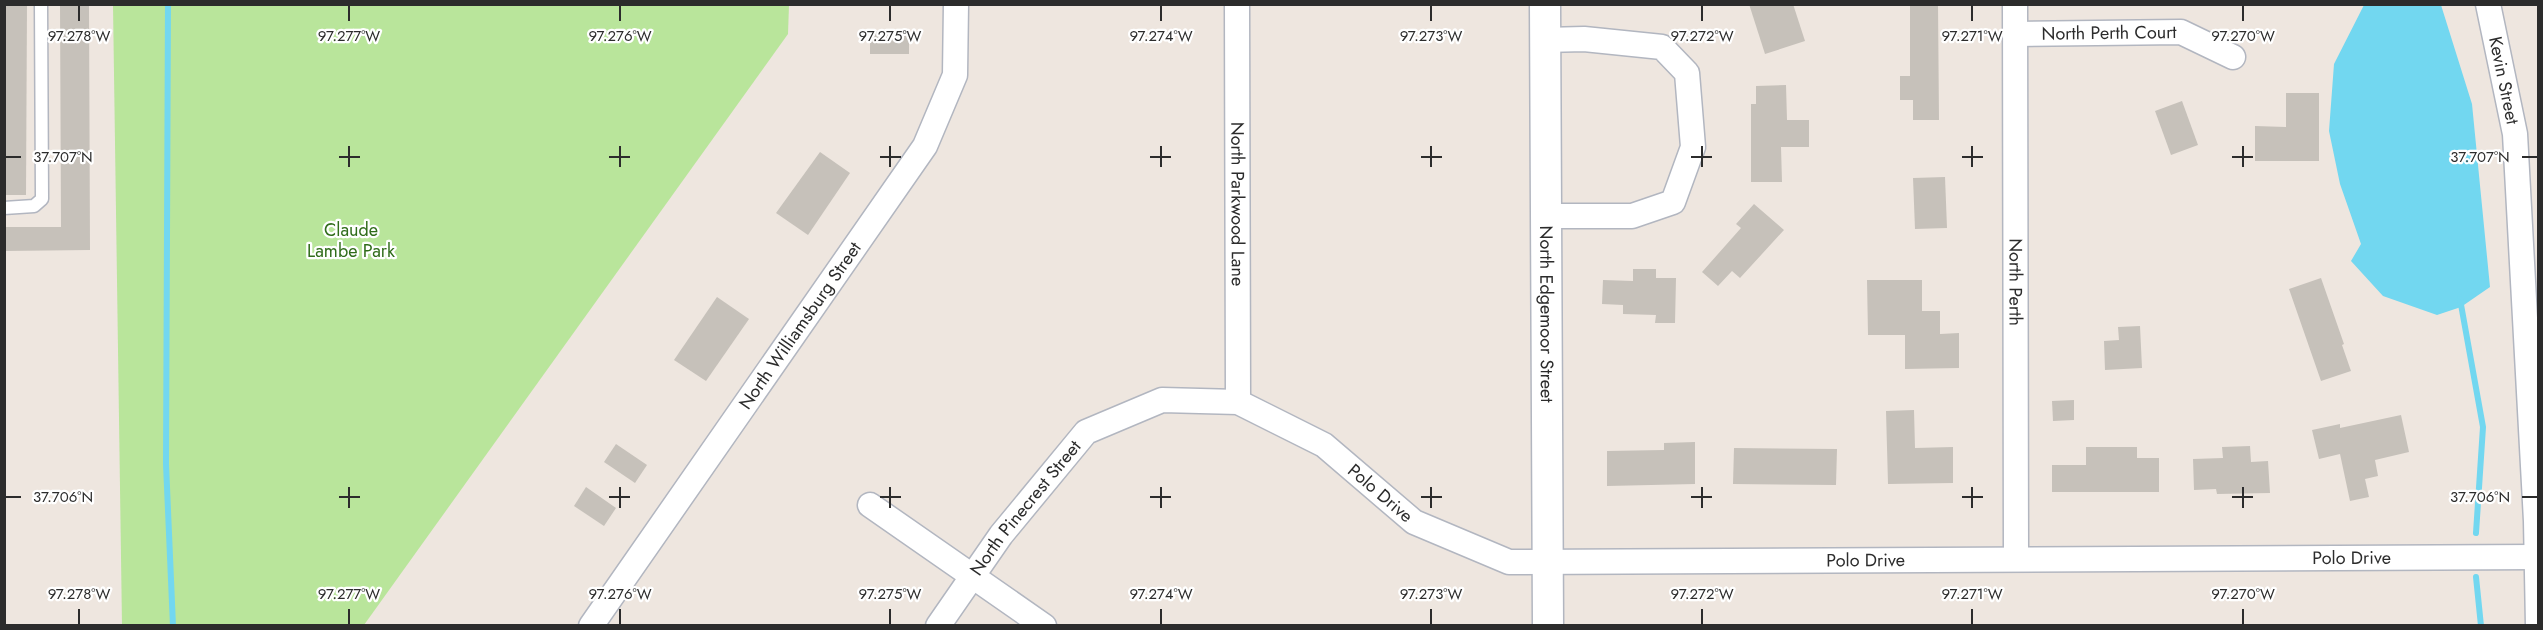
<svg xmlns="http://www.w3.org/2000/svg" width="2543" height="630" font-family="Jost,sans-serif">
  <rect width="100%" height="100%" fill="#eee6df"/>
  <path fill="#b9e59b" d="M789,5L788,34L364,625H122L113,5Z"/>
  <path fill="#72d7f0" d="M2364,5H2441L2472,104L2490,287L2461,307L2437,315L2383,296L2351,261L2361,244L2340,184L2329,131L2334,64Z"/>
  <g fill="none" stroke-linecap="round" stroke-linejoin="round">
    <g stroke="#72d7f0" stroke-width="6">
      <path d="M168,4L166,464L173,626"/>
      <path d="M2460,299L2483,427L2476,533"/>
      <path d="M2476,577L2481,626"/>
    </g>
  </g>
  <g fill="#c6c1ba">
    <path d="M4,4H27L26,195H4Z"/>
    <path d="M60,4H89L90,250L5,251V227H61Z"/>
    <path d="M1749,4H1793L1805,41L1765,54Z"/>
    <path d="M1910,4H1938L1939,120H1913V100H1900V76H1910Z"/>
    <rect x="870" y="31" width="39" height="23"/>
    <path d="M1786,85L1787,120H1809V147H1781L1782,182H1751V104H1756V86Z"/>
    <path d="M2286,93H2319V161H2255V126L2286,127Z"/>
    <path d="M2182,101L2198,145L2171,155L2155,111Z"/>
    <path d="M820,152L850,173L808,235L776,213Z"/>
    <path d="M1945,177L1947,228L1915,229L1913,178Z"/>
    <path d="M1754,204L1784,230L1740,278L1732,271L1718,286L1702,272L1741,228L1736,224Z"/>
    <path d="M1633,269H1656V278H1676L1675,323H1655L1656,315L1623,314V305L1602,304L1603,280L1633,281Z"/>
    <path d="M2321,278L2344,344L2342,345L2351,371L2321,381L2289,289Z"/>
    <path d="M1867,280H1922V311H1940V334L1959,333V368L1905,369V335H1868Z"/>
    <path d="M717,297L749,319L706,381L674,360Z"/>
    <path d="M2140,326L2142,368L2105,370L2104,341L2119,340L2118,327Z"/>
    <path d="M2074,400V420L2053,421L2052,401Z"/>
    <path d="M1914,410L1915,448L1953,447V483L1888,484L1886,411Z"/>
    <path d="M2401,415L2409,452L2375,460L2378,476L2365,479L2369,497L2350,501L2340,454L2319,459L2312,430L2340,424V428Z"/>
    <path d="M1695,442V484L1607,486V451L1664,450V443Z"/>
    <path d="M616,444L647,465L635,483L604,462Z"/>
    <path d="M2250,446L2251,462L2268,461L2270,493L2217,494L2216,489L2194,490L2193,459L2223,458L2222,447Z"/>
    <path d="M2086,447H2137V458H2159V492H2052V465H2086Z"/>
    <path d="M1734,448L1837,449L1836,485L1733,484Z"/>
    <path d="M586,487L616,508L604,526L574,506Z"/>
  </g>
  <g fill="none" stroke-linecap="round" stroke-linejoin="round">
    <defs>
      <path id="service" d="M4,208L34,206L42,199L41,4"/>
      <g id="minor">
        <path id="s1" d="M1237,4L1238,402"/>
        <path id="s2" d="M2015,4L2016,558"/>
        <path id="s3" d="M2488,4L2515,134L2536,521L2538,626"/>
        <path id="s4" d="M2015,34L2181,32L2233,57"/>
        <path d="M1545,40L1584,39L1662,47L1687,73L1693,147L1673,202L1632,216H1546"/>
        <path d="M870,505L1044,626"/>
        <path id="s5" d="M591,626L925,146L955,75L956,4"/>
        <path id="s6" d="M938,626L1001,535L1086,432L1162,400L1238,402L1324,445L1414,522L1509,562L2538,557"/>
      </g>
      <g id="tertiary">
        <path id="s7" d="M1545,4L1548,626"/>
      </g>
    </defs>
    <use href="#service" stroke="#b2b6c0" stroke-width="15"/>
    <use href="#minor" stroke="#b2b6c0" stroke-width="27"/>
    <use href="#tertiary" stroke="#b2b6c0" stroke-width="33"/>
    <use href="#service" stroke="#fff" stroke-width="12"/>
    <use href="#minor" stroke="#fff" stroke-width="24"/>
    <use href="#tertiary" stroke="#fff" stroke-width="30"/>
  </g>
  <path fill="none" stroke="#2c2c2c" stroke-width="2" d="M79,6V21M349,6V21M620,6V21M890,6V21M1161,6V21M1431,6V21M1702,6V21M1972,6V21M2243,6V21M349,146V167M620,146V167M890,146V167M1161,146V167M1431,146V167M1702,146V167M1972,146V167M2243,146V167M6,157H21M339,157H360M609,157H630M880,157H901M1150,157H1171M1421,157H1442M1691,157H1712M1962,157H1983M2232,157H2253M2522,157H2537M349,487V508M620,487V508M890,487V508M1161,487V508M1431,487V508M1702,487V508M1972,487V508M2243,487V508M6,497H21M339,497H360M609,497H630M880,497H901M1150,497H1171M1421,497H1442M1691,497H1712M1962,497H1983M2232,497H2253M2522,497H2537M79,609V624M349,609V624M620,609V624M890,609V624M1161,609V624M1431,609V624M1702,609V624M1972,609V624M2243,609V624"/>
  <g text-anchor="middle" stroke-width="4.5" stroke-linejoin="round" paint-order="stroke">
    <g font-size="18" fill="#2c2c2c" stroke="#fff">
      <text dy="6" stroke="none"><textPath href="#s4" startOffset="94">North Perth Court</textPath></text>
      <text dy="6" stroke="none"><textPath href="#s3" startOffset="78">Kevin Street</textPath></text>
      <text dy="6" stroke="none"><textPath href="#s1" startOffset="200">North Parkwood Lane</textPath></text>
      <text dy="6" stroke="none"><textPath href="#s2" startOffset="278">North Perth</textPath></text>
      <text dy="6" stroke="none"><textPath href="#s7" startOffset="310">North Edgemoor Street</textPath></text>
      <text dy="6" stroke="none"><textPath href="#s5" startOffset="366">North Williamsburg Street</textPath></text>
      <text dy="6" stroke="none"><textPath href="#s6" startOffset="573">Polo Drive</textPath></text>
      <text dy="6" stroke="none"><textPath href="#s6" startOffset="147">North Pinecrest Street</textPath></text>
      <text dy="6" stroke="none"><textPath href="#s6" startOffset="1563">Polo Drive</textPath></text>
      <text dy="6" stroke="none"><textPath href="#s6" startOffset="1077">Polo Drive</textPath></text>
    </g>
    <g font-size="18" fill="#306c1a" stroke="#fff">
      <text x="351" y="236">Claude<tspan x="351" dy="21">Lambe Park</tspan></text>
    </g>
  </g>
  <g font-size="15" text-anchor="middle" fill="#2c2c2c" stroke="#fff" stroke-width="4.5" stroke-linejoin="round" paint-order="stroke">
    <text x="79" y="41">97.278°W</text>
    <text x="349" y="41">97.277°W</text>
    <text x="620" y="41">97.276°W</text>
    <text x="890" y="41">97.275°W</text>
    <text x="1161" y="41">97.274°W</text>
    <text x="1431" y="41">97.273°W</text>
    <text x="1702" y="41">97.272°W</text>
    <text x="1972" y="41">97.271°W</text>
    <text x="2243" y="41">97.270°W</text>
    <text x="63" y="162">37.707°N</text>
    <text x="2480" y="162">37.707°N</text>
    <text x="63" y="502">37.706°N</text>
    <text x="2480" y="502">37.706°N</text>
    <text x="79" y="599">97.278°W</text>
    <text x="349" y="599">97.277°W</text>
    <text x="620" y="599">97.276°W</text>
    <text x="890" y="599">97.275°W</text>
    <text x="1161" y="599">97.274°W</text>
    <text x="1431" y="599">97.273°W</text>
    <text x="1702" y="599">97.272°W</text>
    <text x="1972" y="599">97.271°W</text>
    <text x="2243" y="599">97.270°W</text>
  </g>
  <rect width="2543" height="630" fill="none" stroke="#2c2c2c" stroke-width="12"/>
</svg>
